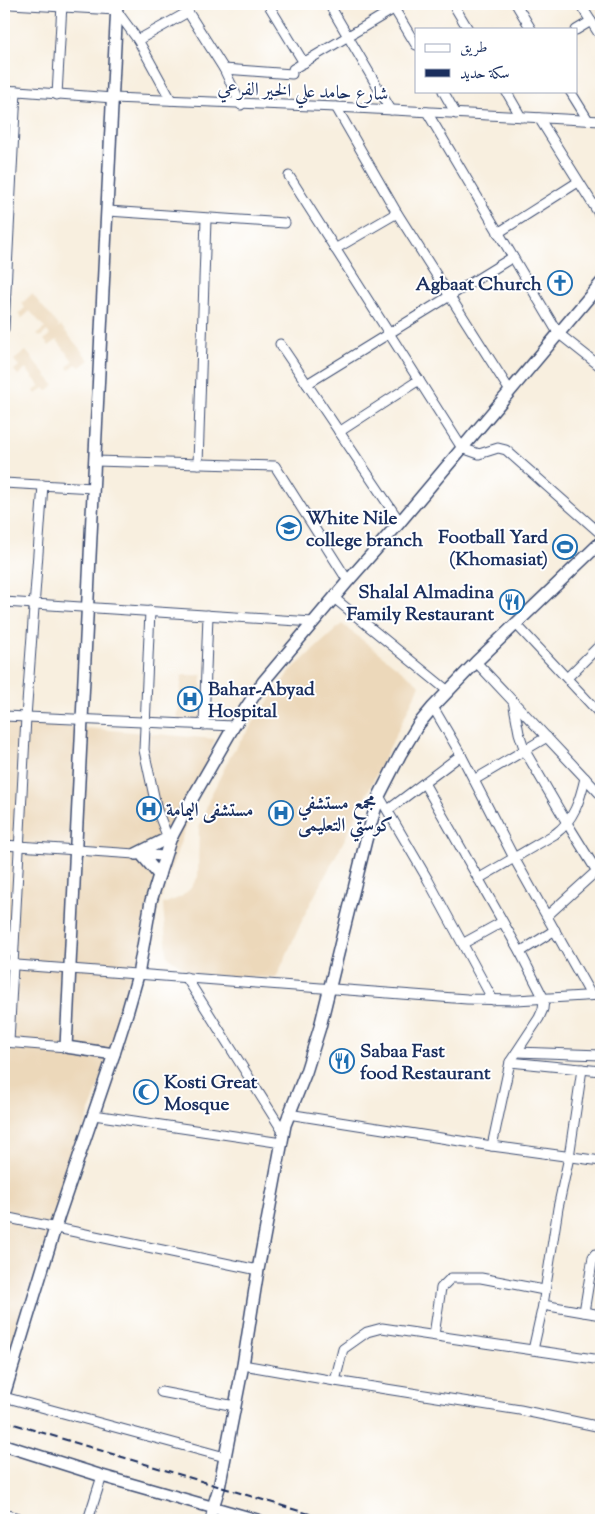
<svg xmlns="http://www.w3.org/2000/svg" width="605" height="1524" font-family="'Sorts Mill Goudy',Amiri,serif">
  <rect width="100%" height="100%" fill="#fff"/>
  <filter id="ink" filterUnits="userSpaceOnUse"><feTurbulence type="fractalNoise" baseFrequency=".02" numOctaves="2"/><feDisplacementMap in="SourceGraphic" scale="10" xChannelSelector="R" yChannelSelector="G"/><feConvolveMatrix kernelMatrix="1 2 1 2 8 2 1 2 1" color-interpolation-filters="sRGB"/></filter>
  <filter id="wash" filterUnits="userSpaceOnUse"><feTurbulence type="fractalNoise" baseFrequency=".0096" numOctaves="4" result="noise"/><feDisplacementMap in="SourceGraphic" scale="20" xChannelSelector="R" yChannelSelector="G"/><feGaussianBlur stdDeviation="1.12" result="paint"/><feColorMatrix in="noise" values="0 0 0 0 0 0 0 0 0 0 0 0 0 0 0 0 0 1.4 0 .05"/><feComposite in="paint" operator="in"/></filter>
  <g filter="url(#wash)">
    <rect width="100%" height="100%" fill="#f8efdf"/>
    <g fill="#ecd8ba">
      <path d="M32,294L59,326L56,329L61,326L89,360L80,367L76,364L69,370L67,367L73,361L57,340L49,346L44,340L50,335L47,331L40,337L37,334L45,328L30,311L22,318L18,314L25,308L22,303Z"/>
      <path d="M26,351L54,385L47,391L44,388L36,394L34,391L40,386L26,369L18,375L14,370L19,366L14,360Z"/>
      <path d="M342,624L420,685L348,833L306,912L276,978L193,975L167,956L163,904L181,897L190,889L198,877L199,828L210,797L232,753L289,672Z"/>
      <path d="M182,675H202L199,723L177,722Z"/>
      <path d="M4,721L215,739L48,1236L4,1379Z"/>
    </g>
  </g>
  <g filter="url(#ink)">
    <g fill="none" stroke-linecap="round" stroke-linejoin="round">
      <defs>
        <g id="minor">
          <path d="M10,4L116,10L138,40L171,100"/>
          <path d="M183,4L224,69L241,105"/>
          <path d="M268,4L304,63"/>
          <path d="M329,4L391,110"/>
          <path d="M453,4L468,29"/>
          <path d="M516,4L531,29"/>
          <path d="M580,4L601,37"/>
          <path d="M392,5L416,45"/>
          <path d="M576,30L591,21"/>
          <path d="M138,40L188,12"/>
          <path d="M224,69L292,74"/>
          <path d="M293,69L402,4"/>
          <path d="M4,90L113,98L336,107L601,121"/>
          <path d="M443,91L456,114"/>
          <path d="M506,91L521,117"/>
          <path d="M570,91L588,120"/>
          <path d="M57,95L62,4"/>
          <path d="M336,107L397,213L510,391"/>
          <path d="M427,112L558,333L601,367"/>
          <path d="M539,118L601,217"/>
          <path d="M289,176L462,448L479,454L498,448L506,450L601,534"/>
          <path d="M108,211L285,223"/>
          <path d="M498,233L578,182"/>
          <path d="M335,249L397,213"/>
          <path d="M4,329L16,91"/>
          <path d="M280,344L400,522"/>
          <path d="M307,384L513,257"/>
          <path d="M339,432L419,380"/>
          <path d="M95,461L275,466L348,581"/>
          <path d="M198,464L206,219"/>
          <path d="M4,483L93,488"/>
          <path d="M334,598L448,691"/>
          <path d="M4,602L313,622"/>
          <path d="M150,611L144,750L157,810L168,838"/>
          <path d="M516,624L601,715"/>
          <path d="M476,662L601,795"/>
          <path d="M567,678L601,644"/>
          <path d="M513,701L519,733L525,751L567,823L601,878"/>
          <path d="M433,707L461,755L514,858L591,995"/>
          <path d="M4,716L234,726"/>
          <path d="M204,725L208,615"/>
          <path d="M474,780L547,737"/>
          <path d="M424,783L520,952L544,999L543,1009L539,1018L510,1062L492,1146"/>
          <path d="M379,796L428,880L493,1000"/>
          <path d="M388,810L461,755"/>
          <path d="M4,845L164,856"/>
          <path d="M478,879L555,834C574,820 580,800 585,778"/>
          <path d="M547,916L601,867"/>
          <path d="M464,943L502,922"/>
          <path d="M520,952L555,930"/>
          <path d="M4,964L467,999L516,1000L601,995"/>
          <path d="M186,977L284,1133"/>
          <path d="M4,1042L66,1047"/>
          <path d="M9,1042L26,717L43,485"/>
          <path d="M517,1052L601,1055"/>
          <path d="M510,1062L601,1071"/>
          <path d="M288,1114L492,1146L601,1161"/>
          <path d="M94,1115L282,1143"/>
          <path d="M4,1217L258,1270"/>
          <path d="M543,1305L601,1315"/>
          <path d="M584,1312L593,1257L595,1254H601"/>
          <path d="M434,1335L441,1288L451,1278H481L544,1290"/>
          <path d="M533,1350L543,1305L558,1208L569,1157L582,1069"/>
          <path d="M243,1365L335,1381L520,1410L601,1427"/>
          <path d="M335,1381L343,1349L367,1332L382,1328L601,1360"/>
          <path d="M161,1392L235,1406"/>
          <path d="M4,1397L225,1457"/>
          <path d="M4,1514L26,1520"/>
          <path d="M88,1520L102,1476"/>
          <path d="M210,1520L213,1507"/>
        </g>
        <g id="major">
          <path d="M136,854L172,836"/>
          <path d="M141,854L159,875"/>
          <path d="M114,1054L66,1047L117,4"/>
          <path d="M4,1395L59,1215L114,1054L128,1010L138,975L151,901L159,875L170,840L188,806L234,726L263,682L348,581L400,522L601,283"/>
          <path d="M4,1445L102,1476L257,1520"/>
          <path d="M213,1507L219,1488L243,1365L258,1270L285,1125L306,1072L320,1027L366,840L379,796L400,755L418,725L433,707L476,662L601,542"/>
        </g>
      </defs>
      <use href="#minor" stroke="#3c4c71" stroke-width="11"/>
      <use href="#major" stroke="#3c4c71" stroke-width="14"/>
      <use href="#minor" stroke="#fff" stroke-width="9"/>
      <use href="#major" stroke="#fff" stroke-width="11"/>
      <path stroke="#1b2f5e" stroke-width="2" stroke-dasharray="8 4" stroke-linecap="butt" d="M4,1421L329,1520"/>
    </g>
  </g>
  <defs>
    <symbol id="church-ring" viewBox="-11 -11 22 22"><circle r="9.5" fill="#fff" stroke="#1f6fb2" stroke-width="1.5"/><path d="M-1.2-6h2.4v3.5h3.3v2.4h-3.3V6h-2.4V-.1h-3.3v-2.4h3.3Z" fill="#1f6fb2"/></symbol>
    <symbol id="university-ring" viewBox="-11 -11 22 22"><circle r="9.5" fill="#fff" stroke="#1f6fb2" stroke-width="1.5"/><path d="M0-5L7-2L0 1L-7-2ZM-4 1L0 2.5L4 1V4Q0 6-4 4Z" fill="#1f6fb2"/></symbol>
    <symbol id="stadium-ring" viewBox="-11 -11 22 22"><circle r="9.5" fill="#fff" stroke="#1f6fb2" stroke-width="1.5"/><path d="M0-5a6.5 5 0 1 0 0 10a6.5 5 0 1 0 0-10ZM-3.5-1.8h7v3.6h-7Z" fill="#1f6fb2"/></symbol>
    <symbol id="restaurant-ring" viewBox="-11 -11 22 22"><circle r="9.5" fill="#fff" stroke="#1f6fb2" stroke-width="1.5"/><path d="M-5-6h1v4h1v-4h1v4h1v-4h1v5L-1.5 .5V6h-2V.5L-5-1ZM5-6V6H3V1.5H1.5Q1.5-4 5-6Z" fill="#1f6fb2"/></symbol>
    <symbol id="hospital-ring" viewBox="-11 -11 22 22"><circle r="9.5" fill="#fff" stroke="#1f6fb2" stroke-width="1.5"/><path d="M-5-5h3v3.5h4V-5h3V5h-3V1.5h-4V5h-3Z" fill="#1f6fb2"/></symbol>
    <symbol id="mosque-ring" viewBox="-11 -11 22 22"><circle r="9.5" fill="#fff" stroke="#1f6fb2" stroke-width="1.5"/><path d="M3.5-4.9A6 6 0 1 0 3.5 4.9A5 5 0 1 1 3.5-4.9Z" fill="#1f6fb2"/></symbol>
  </defs>
  <g fill-rule="evenodd">
    <use href="#church-ring" x="546" y="269" width="28" height="28"/>
    <use href="#university-ring" x="275" y="514" width="28" height="28"/>
    <use href="#stadium-ring" x="551" y="533" width="28" height="28"/>
    <use href="#restaurant-ring" x="498" y="588" width="28" height="28"/>
    <use href="#hospital-ring" x="176" y="685" width="28" height="28"/>
    <use href="#hospital-ring" x="135" y="795" width="28" height="28"/>
    <use href="#hospital-ring" x="267" y="799" width="28" height="28"/>
    <use href="#restaurant-ring" x="328" y="1047" width="28" height="28"/>
    <use href="#mosque-ring" x="132" y="1078" width="28" height="28"/>
  </g>
  <g text-anchor="middle" stroke-width="4" stroke-linejoin="round" paint-order="stroke">
    <g font-size="19" fill="#1b2f5e" stroke="#fff">
      <text transform="translate(303 90) rotate(2)" y="7">شارع حامد علي الخير الفرعي</text>
    </g>
    <g font-size="19" font-weight="bold" fill="#1b2f5e" stroke="#fff" text-anchor="start">
      <text x="542" y="290" text-anchor="end">Agbaat Church</text>
      <text x="306" y="524">White Nile<tspan x="306" dy="22">college branch</tspan></text>
      <text x="548" y="543" text-anchor="end">Football Yard<tspan x="548" dy="22">(Khomasiat)</tspan></text>
      <text x="494" y="598" text-anchor="end">Shalal Almadina<tspan x="494" dy="22">Family Restaurant</tspan></text>
      <text x="208" y="695">Bahar-Abyad<tspan x="208" dy="22">Hospital</tspan></text>
      <text x="298" y="809">مجمع مستشفي<tspan x="298" dy="22">كوستي التعليمى</tspan></text>
      <text x="166" y="816">مستشفى اليمامة</text>
      <text x="360" y="1057">Sabaa Fast<tspan x="360" dy="22">food Restaurant</tspan></text>
      <text x="164" y="1088">Kosti Great<tspan x="164" dy="22">Mosque</tspan></text>
    </g>
  </g>
  <rect width="605" height="1524" fill="none" stroke="#fff" stroke-width="20"/>
  <rect x="415" y="28" width="162" height="65" fill="#ffffff" stroke="#a4acbf"/>
  <rect x="425" y="44" width="25" height="8" fill="#ffffff" stroke="#a4acbf"/>
  <text x="460" y="52" font-size="15" fill="#1b2f5e">طريق</text>
  <rect x="425" y="69" width="25" height="8" fill="#1b2f5e" stroke="#a4acbf"/>
  <text x="460" y="78" font-size="15" fill="#1b2f5e">سكة حديد</text>
</svg>
